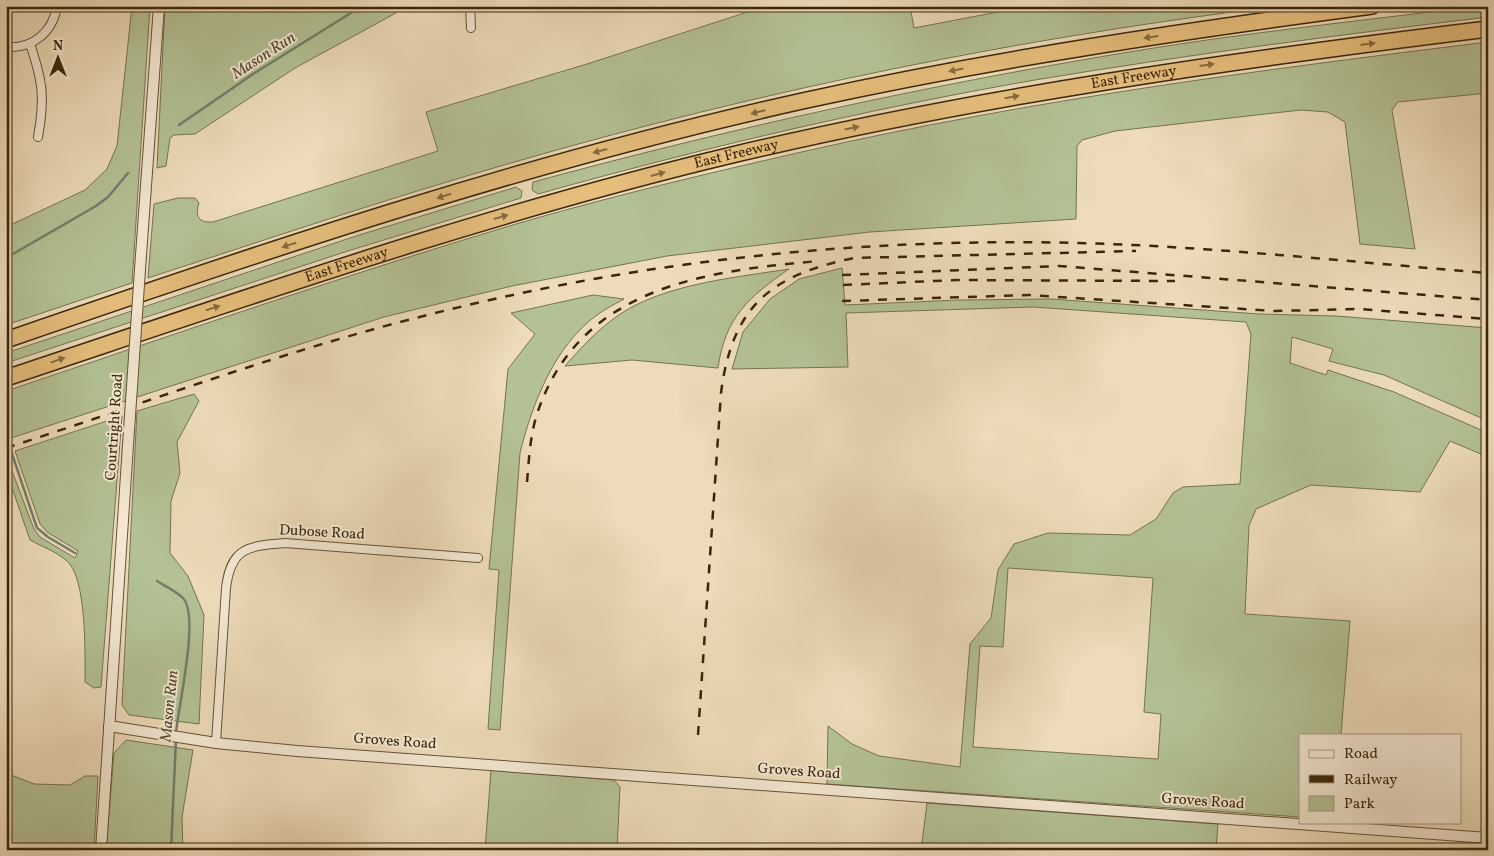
<svg xmlns="http://www.w3.org/2000/svg" width="1494" height="856" font-family="Vollkorn,serif">
  <style>
    .green { fill: #b3c194; stroke: #76744e; fill-rule: evenodd }
    .lines { fill: none; stroke-linecap: round; stroke-linejoin: round }
    .stream { stroke: #737f6b; stroke-width: 2.5 }
    .minor-casing { stroke: #675335; stroke-width: 10 }
    .tertiary-casing { stroke: #675335; stroke-width: 12 }
    .motorway-casing { stroke: #3a2609; stroke-width: 18 }
    .minor { stroke: #f3e8d2; stroke-width: 8 }
    .tertiary { stroke: #f3e8d2; stroke-width: 10 }
    .motorway { stroke: #e6be7c; stroke-width: 15 }
    .rail { stroke: #3a2609; stroke-width: 2.5; stroke-dasharray: 9 9; stroke-linecap: butt }
    .tertiary-bridge-casing { stroke: #675335; stroke-width: 12; stroke-linecap: butt }
    .tertiary-bridge { stroke: #f3e8d2; stroke-width: 10 }
    .oneway { fill: #876a3d }
    .labels { text-anchor: middle; dominant-baseline: central; stroke-width: 4; stroke-linejoin: round; paint-order: stroke }
    .street-label { font-size: 15px; fill: #3a2609; stroke: #f3e8d2 }
    .water-label { font-size: 16px; font-style: italic; fill: #524b32; stroke: #f3e8d2 }
  </style>
  <rect width="100%" height="100%" fill="#eddbb9"/>
  <filter id="stains"><feTurbulence type="fractalNoise" baseFrequency=".004" numOctaves="4"/><feColorMatrix values="0 0 0 0 .2 0 0 0 0 .09 0 0 0 0 .02 0 0 0 .5 -.17"/></filter>
  <radialGradient id="worn" r=".72"><stop offset=".6" stop-color="#630" stop-opacity="0"/><stop offset="1" stop-color="#630" stop-opacity=".3"/></radialGradient>
  <g class="green">
    <polygon points="132,6 150,6 132,283 6,325 6,227 85,190 107,169 117,146"/>
    <polygon points="165,6 398,6 396,13 295,68 195,134 174,135 170,138 166,166 157,168"/>
    <path d="M 766,6 L 910,6 L 914,28 L 1029,6 L 1279,6 C 1020,38 762,90 511,163 C 389,198 268,239 148,278 L 154,204 L 178,198 L 195,198 L 199,203 C 195,216 198,223 213,222 L 438,151 L 426,112 L 587,64 Z"/>
    <path d="M 1478,6 L 1488,6 L 1488,17 C 1337,35 1186,55 1035,80 C 868,109 702,148 538,194 L 532,190 L 533,182 C 728,129 924,86 1123,53 C 1241,33 1360,21 1478,6 Z"/>
    <path d="M 1488,42 L 1488,93 L 1398,102 L 1392,110 L 1415,249 L 1360,244 L 1345,122 L 1328,112 L 1301,110 L 1115,131 L 1082,140 L 1077,146 L 1076,219 L 870,232 L 667,256 L 512,286 L 384,317 L 11,438 L 6,424 L 6,391 C 176,334 345,275 516,224 C 612,196 709,173 806,151 C 1031,100 1259,70 1488,42 Z"/>
    <polygon points="516,187 522,191 521,198 351,250 6,363 6,353 356,236"/>
    <path d="M 842,268 L 845,305 L 958,300 L 1051,299 L 1259,314 L 1336,316 L 1488,328 L 1488,421 L 1384,375 L 1329,361 L 1333,349 L 1292,337 L 1290,363 L 1326,375 L 1328,370 L 1394,392 L 1488,433 L 1488,457 L 1450,441 L 1420,492 L 1311,485 L 1256,509 L 1249,526 L 1245,614 L 1350,621 L 1341,735 L 1300,735 L 1300,817 L 827,784 L 828,726 L 852,744 L 879,756 L 960,767 L 970,644 L 991,618 L 998,570 L 1014,544 L 1048,533 L 1130,535 L 1156,519 L 1173,493 L 1183,487 L 1240,484 L 1251,334 L 1246,322 L 1033,307 L 846,313 L 848,367 L 732,369 L 743,332 L 770,299 L 799,279 ZM 1008,568 L 1153,578 L 1144,712 L 1161,714 L 1158,759 L 973,747 L 980,646 L 1003,647 Z"/>
    <path d="M 789,269 C 749,297 725,317 718,368 L 632,360 L 565,366 C 584,344 605,322 630,308 C 676,283 738,277 789,269 Z"/>
    <path d="M 593,295 L 624,299 C 615,304 605,309 597,315 C 555,345 532,404 520,453 L 500,730 L 488,729 L 499,570 L 489,569 L 508,369 L 535,334 L 511,313 Z"/>
    <polygon points="194,394 199,401 177,442 180,473 171,501 170,553 188,576 204,615 199,724 129,715 122,705 137,411"/>
    <path d="M 122,416 L 101,687 L 94,688 L 85,682 C 85,656 87,578 67,561 C 57,552 41,546 30,540 L 6,470 L 6,455 L 34,529 L 40,537 L 75,558 L 78,551 L 47,532 L 40,524 L 15,451 Z"/>
    <polygon points="126,740 193,750 182,817 183,850 106,850 114,753"/>
    <polygon points="491,770 614,780 620,787 617,850 485,850"/>
    <polygon points="6,773 34,784 70,785 85,776 98,776 94,850 6,850"/>
    <polygon points="927,803 1218,824 1216,850 921,850"/>
  </g>
  <g class="lines">
    <g class="stream">
      <polyline points="179,125 253,74 362,6"/>
      <polyline points="6,258 96,206 108,197 128,173"/>
      <polyline points="6,436 37,528 48,537 75,553"/>
      <path d="M 157,581 C 165,586 176,591 183,598 C 200,616 178,707 176,733"/>
      <polyline points="171,850 176,739"/>
    </g>
    <g class="minor-casing">
      <g id="minor">
        <polyline points="470,6 471,28"/>
        <path d="M 30,44 C 43,82 45,98 38,137"/>
        <path d="M 6,47 C 33,49 53,32 57,6"/>
        <path d="M 216,743 L 226,588 C 231,548 247,546 285,543 L 478,558"/>
      </g>
    </g>
    <g class="tertiary-casing">
      <g id="tertiary">
        <polyline points="141,255 159,6"/>
        <polyline points="109,726 216,743 297,751 1488,838"/>
        <polyline points="101,850 128,445"/>
      </g>
    </g>
    <g class="motorway-casing">
      <g id="motorway">
        <path d="M 6,340 C 269,249 534,160 807,100 C 994,59 1183,31 1372,6"/>
        <path id="s1" d="M 6,378 C 246,298 485,214 732,155 C 981,96 1234,60 1488,29"/>
      </g>
    </g>
    <use href="#minor" class="minor"/>
    <use href="#tertiary" class="tertiary"/>
    <use href="#motorway" class="motorway"/>
    <g class="rail">
      <polyline points="842,275 1059,266 1488,300"/>
      <polyline points="843,285 957,280 1175,281"/>
      <polyline points="842,301 1029,295 1274,311 1359,309 1488,319"/>
      <path d="M 6,448 C 124,410 240,367 360,333 C 452,307 546,286 641,271 C 795,247 953,238 1110,244 C 1236,249 1362,263 1488,273"/>
      <path d="M 527,482 C 529,459 530,436 537,414 C 579,287 704,271 819,261"/>
      <path d="M 698,735 L 721,393 C 732,306 771,275 854,258 L 1136,251"/>
    </g>
    <g class="tertiary-bridge-casing">
      <polyline id="tertiary-bridge" points="128,445 141,255"/>
    </g>
    <use href="#tertiary-bridge" class="tertiary-bridge"/>
  </g>
  <defs><path id="oneway-solid" d="M-6-.8H1V-3.2L6.5 0L1 3.2V.8H-6Z" transform="scale(1.25)"/></defs>
  <g class="oneway">
    <use href="#oneway-solid" transform="translate(1151 37) rotate(172)"/>
    <use href="#oneway-solid" transform="translate(1368 44) rotate(-7)"/>
    <use href="#oneway-solid" transform="translate(1207 65) rotate(-8)"/>
    <use href="#oneway-solid" transform="translate(956 70) rotate(169)"/>
    <use href="#oneway-solid" transform="translate(1012 97) rotate(-10)"/>
    <use href="#oneway-solid" transform="translate(758 112) rotate(166)"/>
    <use href="#oneway-solid" transform="translate(852 128) rotate(-12)"/>
    <use href="#oneway-solid" transform="translate(600 151) rotate(165)"/>
    <use href="#oneway-solid" transform="translate(658 174) rotate(-15)"/>
    <use href="#oneway-solid" transform="translate(444 196) rotate(162)"/>
    <use href="#oneway-solid" transform="translate(501 217) rotate(-16)"/>
    <use href="#oneway-solid" transform="translate(289 245) rotate(162)"/>
    <use href="#oneway-solid" transform="translate(213 308) rotate(-18)"/>
    <use href="#oneway-solid" transform="translate(58 360) rotate(-19)"/>
  </g>
  <g class="labels">
    <g class="street-label">
      <text stroke="none"><textPath href="#s1" startOffset="1169">East Freeway</textPath></text>
      <text stroke="none"><textPath href="#s1" startOffset="764">East Freeway</textPath></text>
      <text stroke="none"><textPath href="#s1" startOffset="359">East Freeway</textPath></text>
      <text transform="translate(115 427) rotate(-86)">Courtright Road</text>
      <text transform="translate(322 533) rotate(3)">Dubose Road</text>
      <text transform="translate(395 742) rotate(4)">Groves Road</text>
      <text transform="translate(799 772) rotate(4)">Groves Road</text>
      <text transform="translate(1203 802) rotate(4)">Groves Road</text>
    </g>
    <g class="water-label">
      <text transform="translate(264 56) rotate(-33)">Mason Run</text>
      <text transform="translate(170 706) rotate(-84)">Mason Run</text>
    </g>
  </g>
  <rect width="1494" height="856" fill="none" stroke="#eddbb9" stroke-width="25"/>
  <rect x="8" y="8" width="1479" height="841" fill="none" stroke="#3a2609" stroke-width="2.5"/>
  <rect x="12" y="12" width="1469" height="831" fill="none" stroke="#3a2609"/>
  <rect x="1299" y="734" width="162" height="90" fill="#f3e8d2" stroke="#a99a82"/>
  <rect x="1309" y="750" width="25" height="8" fill="#f3e8d2" stroke="#a99a82"/>
  <text x="1344" y="758" font-size="15" fill="#3a2609">Road</text>
  <rect x="1309" y="775" width="25" height="8" fill="#3a2609" stroke="#a99a82"/>
  <text x="1344" y="784" font-size="15" fill="#3a2609">Railway</text>
  <rect x="1309" y="796" width="25" height="15" fill="#b3c194" stroke="#a99a82"/>
  <text x="1344" y="808" font-size="15" fill="#3a2609">Park</text>
  <g transform="translate(58 58)" stroke="#f3e8d2" stroke-width="4" paint-order="stroke">
  <path d="M0-4L9 19L0 12L-9 19Z" fill="#3a2609"/>
  <text y="-8" font-size="14" font-weight="bold" text-anchor="middle" fill="#3a2609">N</text>
  </g>
  <rect width="100%" height="100%" filter="url(#stains)"/>
  <rect width="100%" height="100%" fill="url(#worn)"/>
</svg>
